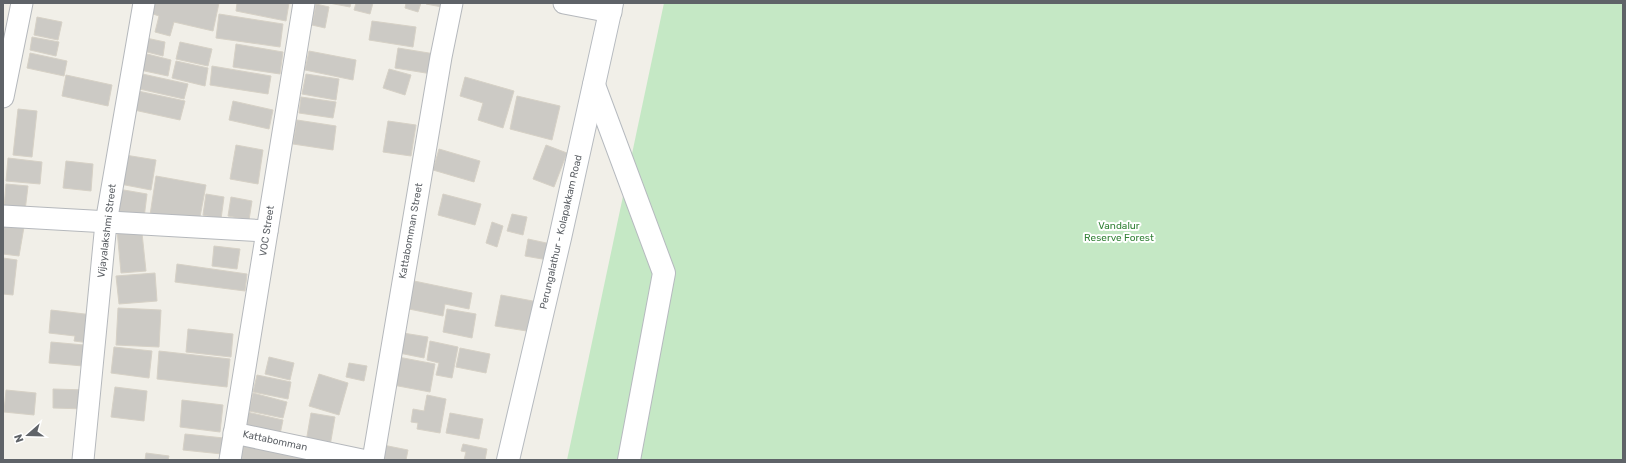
<svg xmlns="http://www.w3.org/2000/svg" width="1626" height="463" font-family="Rubik,sans-serif">
  <style>
    .green { fill: #c5e8c5 }
    .building { fill: #cccac5; stroke: #d6d1c6 }
    .lines { fill: none; stroke-linecap: round; stroke-linejoin: round }
    .street-casing { stroke: #b5b8bc; stroke-width: 23 }
    .secondary-casing { stroke: #b6babf; stroke-width: 24 }
    .street { stroke: #fff; stroke-width: 21 }
    .secondary { stroke: #fff; stroke-width: 22 }
    .labels { text-anchor: middle; dominant-baseline: central; stroke-width: 4; stroke-linejoin: round; paint-order: stroke }
    .park-label { font-size: 10px; fill: #348238; stroke: #fff }
    .street-label { font-size: 10px; fill: #5f6368; stroke: #fff }
  </style>
  <rect width="100%" height="100%" fill="#f1efe8"/>
  <polygon class="green" points="664,3 1623,3 1623,460 567,460"/>
  <g class="building">
    <polygon points="155,3 219,3 213,31 174,22 170,36 155,32 159,16 153,14"/>
    <polygon points="237,3 289,3 286,21 236,11"/>
    <polygon points="329,3 351,3 350,7"/>
    <polygon points="356,3 373,3 370,14 354,10"/>
    <polygon points="406,3 421,3 418,12 405,8"/>
    <polygon points="426,3 443,3 442,7 426,4"/>
    <polygon points="316,4 329,7 325,28 312,25"/>
    <polygon points="219,14 283,24 280,47 216,38"/>
    <polygon points="37,17 62,22 58,40 34,35"/>
    <polygon points="372,21 416,27 413,47 369,40"/>
    <polygon points="32,37 59,42 56,56 30,50"/>
    <polygon points="146,38 165,42 163,56 143,51"/>
    <polygon points="180,42 212,49 208,66 176,59"/>
    <polygon points="236,44 283,52 280,74 233,67"/>
    <polygon points="398,48 435,54 432,74 395,68"/>
    <polygon points="309,51 356,60 353,80 305,70"/>
    <polygon points="30,53 67,61 64,76 27,68"/>
    <polygon points="143,53 171,60 168,76 140,70"/>
    <polygon points="176,61 208,68 205,86 172,78"/>
    <polygon points="212,66 271,76 268,94 210,85"/>
    <polygon points="389,69 411,75 405,95 383,88"/>
    <polygon points="138,73 188,84 184,99 135,88"/>
    <polygon points="306,74 339,79 336,100 302,94"/>
    <polygon points="66,75 112,85 108,106 62,96"/>
    <polygon points="465,77 514,91 503,128 478,120 483,103 460,96"/>
    <polygon points="138,91 185,101 180,120 134,110"/>
    <polygon points="517,96 560,106 552,140 510,129"/>
    <polygon points="301,97 336,102 333,118 299,113"/>
    <polygon points="233,101 273,110 269,129 229,120"/>
    <polygon points="18,109 37,111 32,157 13,155"/>
    <polygon points="297,120 336,126 333,150 293,144"/>
    <polygon points="388,121 416,125 411,156 383,152"/>
    <polygon points="236,145 263,150 258,184 230,179"/>
    <polygon points="546,145 567,153 554,187 533,179"/>
    <polygon points="439,149 480,161 474,182 433,170"/>
    <polygon points="125,155 156,160 151,190 120,184"/>
    <polygon points="8,158 42,162 40,184 6,181"/>
    <polygon points="66,161 93,164 91,191 63,188"/>
    <polygon points="156,176 206,185 199,222 150,215"/>
    <polygon points="6,184 28,186 25,211 4,209"/>
    <polygon points="118,189 147,194 144,218 114,213"/>
    <polygon points="206,194 224,197 221,219 203,215"/>
    <polygon points="443,194 481,204 475,225 438,215"/>
    <polygon points="231,197 252,201 249,220 228,216"/>
    <polygon points="512,214 527,217 523,235 507,231"/>
    <polygon points="492,222 503,226 497,247 486,243"/>
    <polygon points="3,224 24,227 19,256 3,254"/>
    <polygon points="117,230 142,233 146,271 121,273"/>
    <polygon points="528,239 551,244 548,260 525,256"/>
    <polygon points="214,246 240,249 237,269 212,266"/>
    <polygon points="3,258 17,260 13,295 3,294"/>
    <polygon points="177,264 247,274 245,291 175,282"/>
    <polygon points="155,273 157,301 119,304 116,276"/>
    <polygon points="414,281 472,293 469,309 445,304 443,316 409,309"/>
    <polygon points="501,295 538,302 533,332 495,326"/>
    <polygon points="118,308 161,310 159,347 116,345"/>
    <polygon points="447,309 476,314 472,338 443,332"/>
    <polygon points="51,310 93,315 90,343 74,341 75,336 49,333"/>
    <polygon points="188,329 233,334 231,357 186,352"/>
    <polygon points="403,333 428,337 424,358 399,353"/>
    <polygon points="430,341 458,347 452,378 436,375 439,363 427,360"/>
    <polygon points="51,342 84,345 83,366 49,363"/>
    <polygon points="114,347 152,351 149,378 111,373"/>
    <polygon points="460,348 490,354 486,373 456,367"/>
    <polygon points="159,351 230,359 227,387 157,379"/>
    <polygon points="269,357 294,363 290,380 265,374"/>
    <polygon points="398,357 435,364 430,392 393,385"/>
    <polygon points="349,363 367,366 364,381 346,377"/>
    <polygon points="319,374 348,383 339,415 309,406"/>
    <polygon points="257,375 291,382 288,399 253,392"/>
    <polygon points="115,387 147,391 144,421 111,417"/>
    <polygon points="53,389 87,390 86,409 53,408"/>
    <polygon points="6,390 36,393 34,415 4,412"/>
    <polygon points="253,393 287,402 283,418 249,411"/>
    <polygon points="427,395 446,399 440,433 417,429 418,423 411,422 413,409 424,411"/>
    <polygon points="182,400 223,405 220,432 180,427"/>
    <polygon points="247,412 283,420 279,439 243,431"/>
    <polygon points="311,413 335,417 330,446 306,442"/>
    <polygon points="450,413 483,419 479,439 446,433"/>
    <polygon points="185,434 224,438 222,454 183,450"/>
    <polygon points="378,444 408,450 406,460 379,460"/>
    <polygon points="463,444 487,449 485,460 464,460 466,452 461,451"/>
    <polygon points="242,446 302,456 301,460 240,460"/>
    <polygon points="146,453 169,456 168,460 145,460"/>
  </g>
  <g class="lines">
    <g class="street-casing">
      <g id="street">
        <polyline points="564,3 611,12"/>
        <polyline points="3,97 22,3"/>
        <polyline points="3,216 267,231"/>
        <polyline points="234,433 362,460"/>
        <polyline points="83,460 106,223 144,3"/>
        <polyline points="230,460 304,3"/>
        <polyline points="373,460 441,57 452,3"/>
      </g>
    </g>
    <g class="secondary-casing">
      <g id="secondary">
        <polyline points="594,85 664,273 629,460"/>
        <polyline points="508,460 560,238 612,3"/>
      </g>
    </g>
    <use href="#street" class="street"/>
    <use href="#secondary" class="secondary"/>
  </g>
  <g class="labels">
    <g class="park-label">
      <text x="1119" y="226">Vandalur<tspan x="1119" dy="12">Reserve Forest</tspan></text>
    </g>
    <g class="street-label">
      <text transform="translate(107 231) rotate(-83)">Vijayalakshmi Street</text>
      <text transform="translate(267 231) rotate(-81)">VOC Street</text>
      <text transform="translate(411 231) rotate(-80)">Kattabomman Street</text>
      <text transform="translate(561 232) rotate(-77)">Perungalathur - Kolapakkam Road</text>
      <text transform="translate(275 441) rotate(12)">Kattabomman</text>
    </g>
  </g>
  <rect width="1626" height="463" fill="none" stroke="#5f6368" stroke-width="8"/>
  <g transform="translate(28 435) rotate(250)" stroke="#ffffff" stroke-width="3" paint-order="stroke">
  <path d="M0-3L7 15L0 10L-7 15Z" fill="#5f6368"/>
  <text y="-6" font-size="11" font-weight="bold" text-anchor="middle" fill="#5f6368">N</text>
  </g>
</svg>
